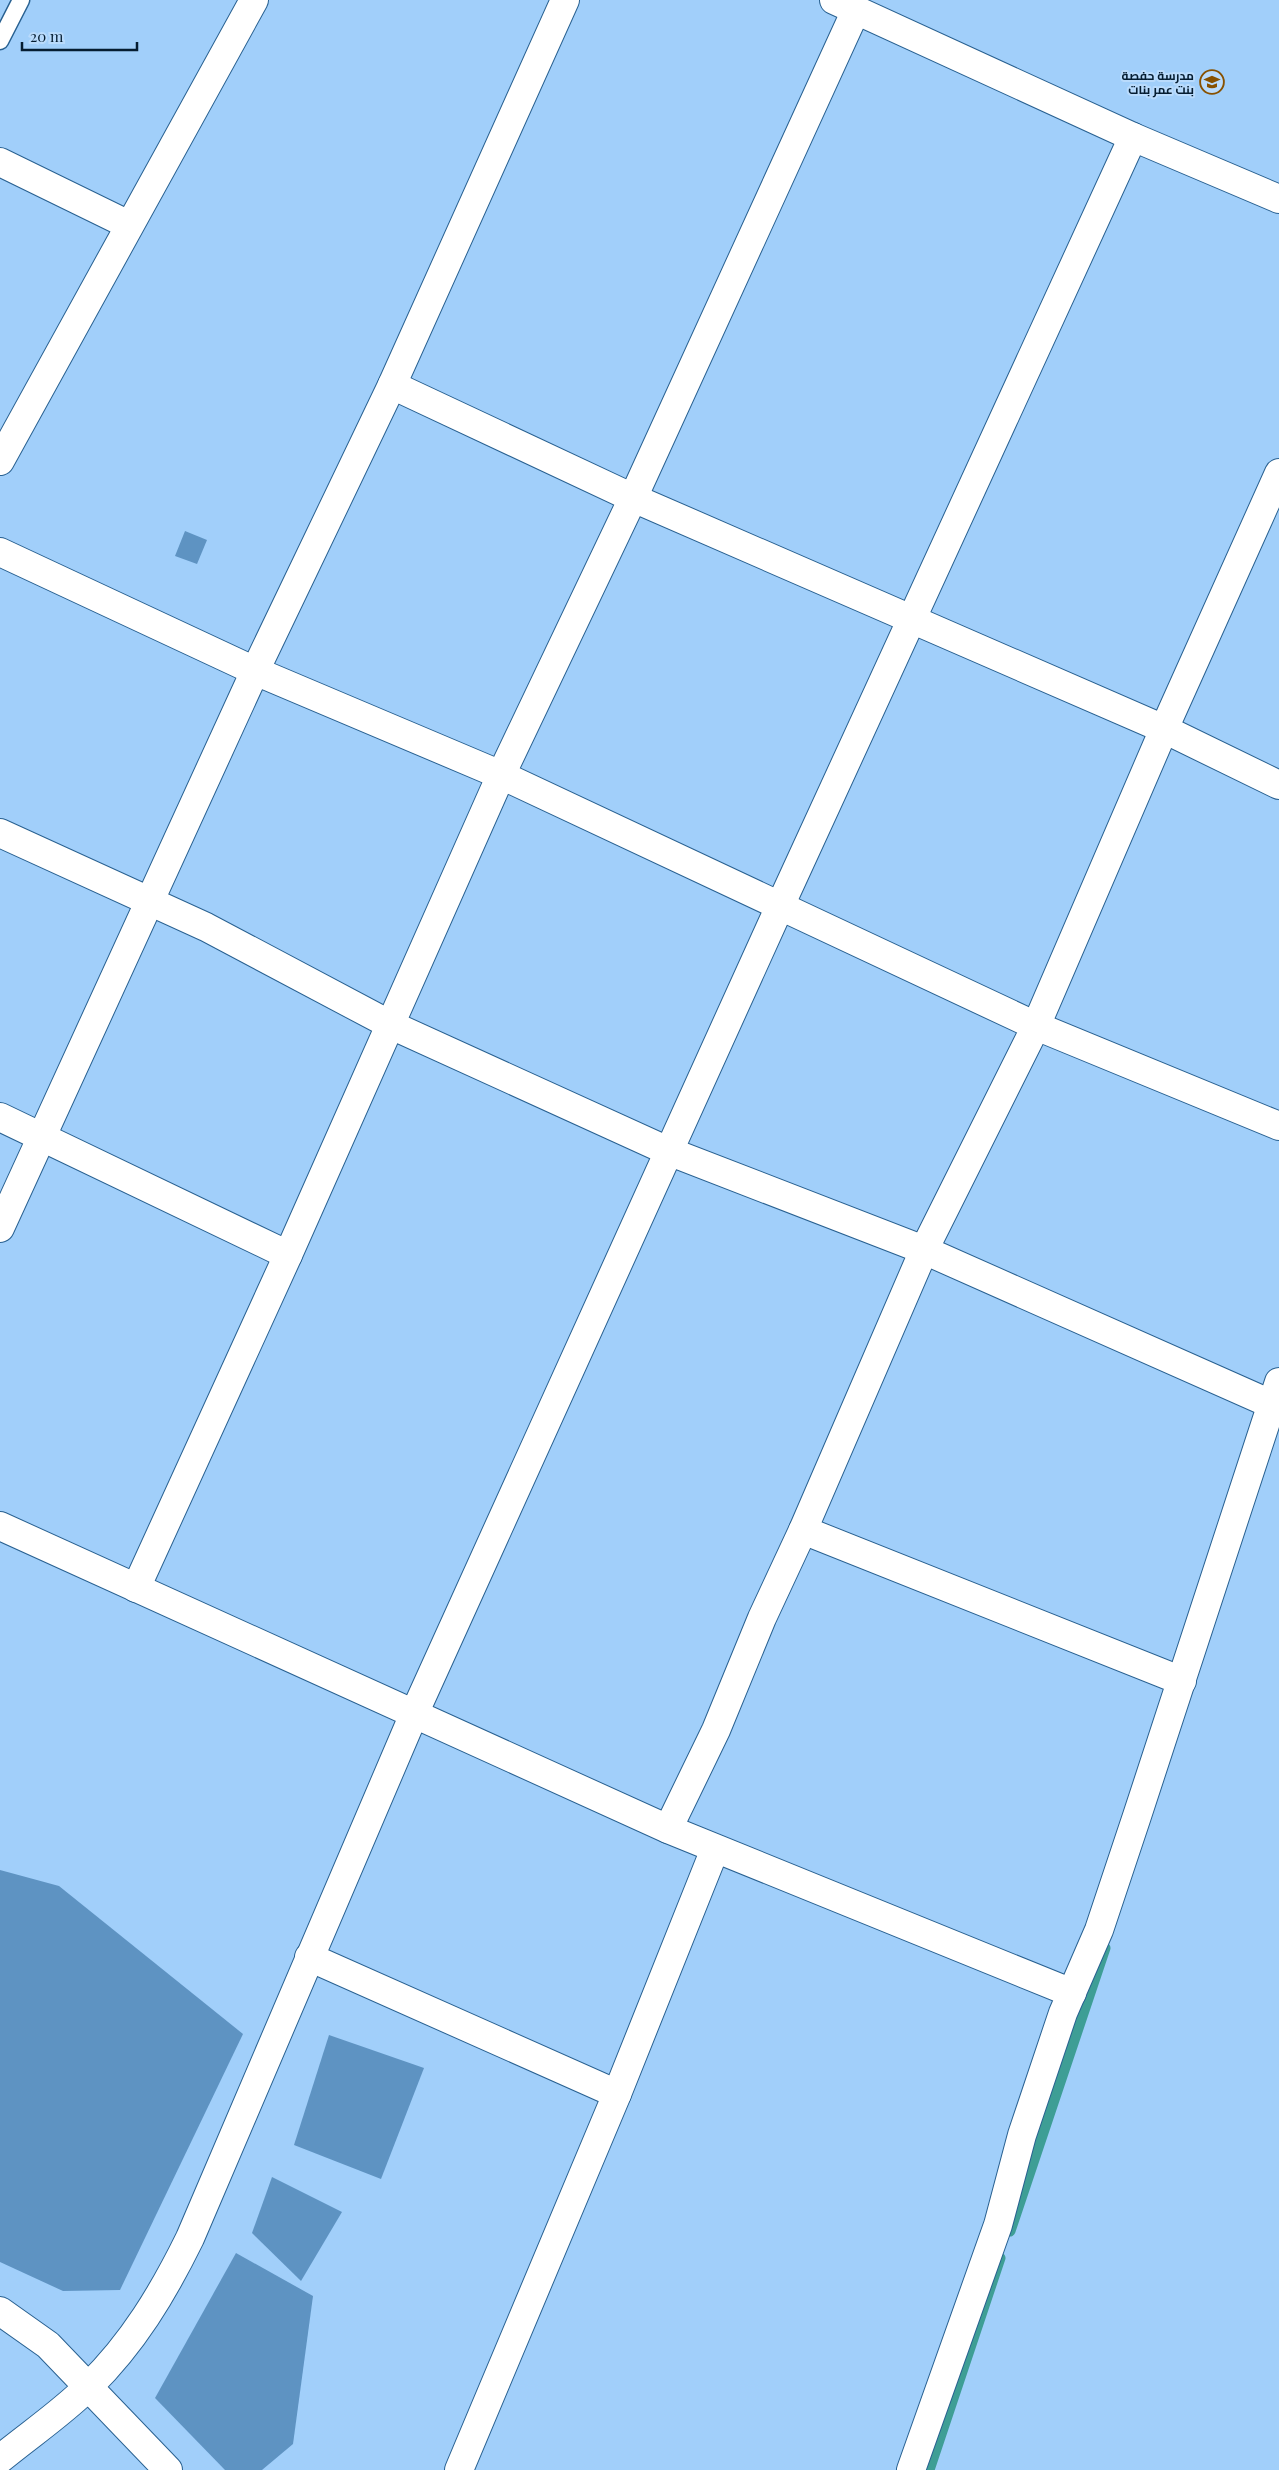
<svg xmlns="http://www.w3.org/2000/svg" width="1279" height="2470" font-family="'Playfair Display',Cairo,serif">
  <style>
    .lines { fill: none; stroke-linecap: round; stroke-linejoin: round }
    .stream { stroke: #3e9e95; stroke-width: 11 }
    .building { fill: #5e93c2 }
    .lane-casing { stroke: #296191; stroke-width: 19 }
    .street-casing { stroke: #296191; stroke-width: 30 }
    .lane { stroke: #fff; stroke-width: 16 }
    .street { stroke: #fff; stroke-width: 28 }
    .labels { text-anchor: middle; dominant-baseline: central; stroke-width: 4; stroke-linejoin: round; paint-order: stroke }
    .poi-label { font-size: 12px; font-weight: bold; fill: #051d31; stroke: #b9dbfc; text-anchor: end }
  </style>
  <rect width="100%" height="100%" fill="#a1cffa"/>
  <g class="lines">
    <g class="stream">
      <polyline points="1010,2231 1105,1948"/>
      <polyline points="929,2470 1000,2258"/>
    </g>
  </g>
  <g class="building">
    <polygon points="185,531 207,540 197,564 175,556"/>
    <polygon points="0,1870 59,1886 243,2034 120,2290 63,2291 0,2262"/>
    <polygon points="329,2035 424,2068 381,2179 294,2145"/>
    <polygon points="272,2177 342,2212 301,2281 252,2233"/>
    <polygon points="236,2253 313,2296 293,2444 262,2470 225,2470 155,2398"/>
  </g>
  <g class="lines">
    <g class="lane-casing">
      <polyline id="lane" points="0,41 21,0"/>
    </g>
    <g class="street-casing">
      <g id="street">
        <polyline points="834,0 1133,137 1279,199"/>
        <polyline points="0,162 129,225"/>
        <polyline points="392,385 633,498 1164,729 1279,785"/>
        <polyline points="0,461 254,0"/>
        <polyline points="0,552 255,671 501,775 1036,1026 1279,1126"/>
        <polyline points="0,833 206,927 389,1024 668,1151 924,1250 1271,1404"/>
        <polyline points="0,1117 288,1255"/>
        <polyline points="0,1228 255,671 392,385 565,0"/>
        <polyline points="0,1526 668,1829 1072,1993"/>
        <polyline points="803,1530 1182,1681"/>
        <polyline points="136,1588 288,1255 501,775 633,498 856,10"/>
        <polyline points="668,1829 716,1730 762,1618 803,1530 924,1250 1036,1026 1164,729 1279,473"/>
        <polyline points="309,1957 617,2094"/>
        <polyline points="0,2311 48,2345 168,2470"/>
        <path d="M 0,2459 C 29,2435 62,2413 89,2386 C 133,2343 163,2293 190,2238 L 414,1714 L 780,906 L 1133,137"/>
        <polyline points="459,2470 617,2094 715,1849"/>
        <polyline points="911,2470 998,2225 1022,2135 1063,2013 1099,1930 1137,1816 1279,1382"/>
      </g>
    </g>
    <use href="#lane" class="lane"/>
    <use href="#street" class="street"/>
  </g>
  <defs>
    <g id="school-ring" transform="scale(1.25)"><circle r="9.5" fill="#b9dbfc" stroke="#875100" stroke-width="1.5"/><path d="M0-5L7-2L0 1L-7-2ZM-4 1L0 2.5L4 1V4Q0 6-4 4Z" fill="#875100"/></g>
  </defs>
  <g fill-rule="evenodd">
    <use href="#school-ring" x="1212" y="82"/>
  </g>
  <g class="labels">
    <g class="poi-label">
      <text x="1194" y="75">مدرسة حفصة<tspan x="1194" dy="14">بنت عمر بنات</tspan></text>
    </g>
  </g>
  <path d="M22 42v8h115v-8" fill="none" stroke="#051d31" stroke-width="2.5"/>
  <text x="30" y="42" font-size="15" fill="#051d31" stroke="#b9dbfc" stroke-width="4" paint-order="stroke">20 m</text>
</svg>
